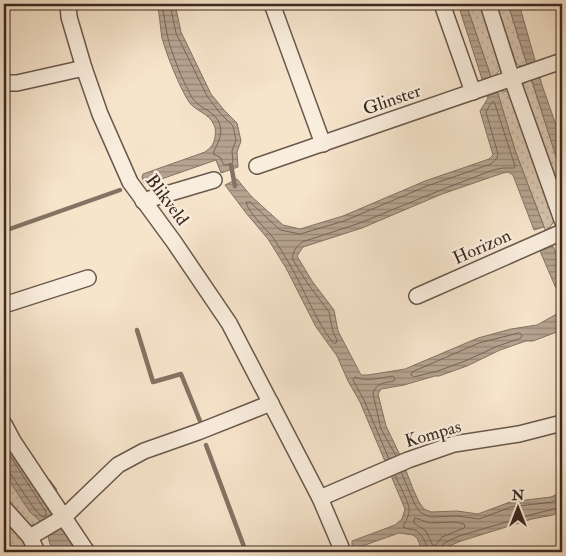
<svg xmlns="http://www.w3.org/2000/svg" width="566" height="556" font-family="'IM FELL Double Pica',serif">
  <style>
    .grass { fill: url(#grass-dots); stroke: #887668 }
    .water { fill: url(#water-rules); stroke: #847364 }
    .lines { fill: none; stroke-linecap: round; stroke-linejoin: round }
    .shore { stroke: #786659; stroke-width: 1 }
    .stream { stroke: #847364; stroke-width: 4.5 }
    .street-casing { stroke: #69584c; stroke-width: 18 }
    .street { stroke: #f9eddd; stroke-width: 15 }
    .labels { text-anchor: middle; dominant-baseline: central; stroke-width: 5; stroke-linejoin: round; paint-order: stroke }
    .street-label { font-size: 18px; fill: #3a2921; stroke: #f9eddd }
  </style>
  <defs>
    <pattern id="grass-dots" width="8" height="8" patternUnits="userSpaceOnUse" patternTransform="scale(1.25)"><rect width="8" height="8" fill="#d6c4ae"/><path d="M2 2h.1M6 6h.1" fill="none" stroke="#b8a895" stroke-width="1.8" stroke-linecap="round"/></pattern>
    <pattern id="water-rules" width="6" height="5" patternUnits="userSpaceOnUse" patternTransform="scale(1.25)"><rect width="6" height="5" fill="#b6a491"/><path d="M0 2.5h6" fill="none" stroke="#958676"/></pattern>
  </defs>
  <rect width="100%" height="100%" fill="#f6e4cb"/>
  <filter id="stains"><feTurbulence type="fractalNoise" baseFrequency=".004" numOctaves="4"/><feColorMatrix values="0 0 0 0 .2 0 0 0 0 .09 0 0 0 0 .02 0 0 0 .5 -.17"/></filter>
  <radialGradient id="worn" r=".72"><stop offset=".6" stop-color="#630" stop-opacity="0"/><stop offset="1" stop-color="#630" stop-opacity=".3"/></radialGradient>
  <g class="grass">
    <polygon points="466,4 483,4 503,67 493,77 491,77"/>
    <polygon points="496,4 508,4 527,65 520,66 516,63"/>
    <polygon points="531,79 562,174 562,203 553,177 523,86 525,81"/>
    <polygon points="498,90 511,92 548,205 555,220 546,232 516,153 497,91"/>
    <polygon points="4,473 44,523 27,526 4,505"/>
    <polygon points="4,514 33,552 13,552 4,539"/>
  </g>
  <g class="water">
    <path d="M 157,4 L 175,4 L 181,32 L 211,94 L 224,110 L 237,123 L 241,141 L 237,152 L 238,167 L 221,173 L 216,160 L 147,184 L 144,183 L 142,177 L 143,174 L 205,152 C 207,150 209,149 211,147 C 215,142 217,131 214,125 C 209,113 195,111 189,102 C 179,86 167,56 162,38 C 160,27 160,15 157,4 Z"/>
    <polygon points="458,4 466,4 491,77 497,91 516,153 544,227 534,230 513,175 508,172 503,173 442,194 362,228 303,247 297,256 312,281 334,310 338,331 361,375 368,375 405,369 478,338 511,329 537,325 555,315 562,307 562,330 533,341 526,341 500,350 467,366 439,376 435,376 404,385 381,389 378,394 386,426 400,455 413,489 419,502 424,509 431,512 457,511 478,514 510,502 551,497 562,492 562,511 553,515 532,519 461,541 447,547 448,552 423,552 417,538 413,535 399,533 354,549 352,545 352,541 395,525 402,519 405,509 360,402 348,381 337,356 316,327 286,268 268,239 246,213 225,185 237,179 251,196 283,225 300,229 343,216 425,181 489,159 493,155 480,111 488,98"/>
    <polygon points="508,4 520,4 520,7 542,85 556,125 562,131 562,174 557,160"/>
    <polygon points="553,246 562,268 562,300 555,286 540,251"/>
    <polygon points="4,437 52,512 51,516 62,527 78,552 56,552 50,544 44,523 40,521 30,512 4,473"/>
  </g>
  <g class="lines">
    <g class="shore">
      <path d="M 162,4 C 164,14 165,24 167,34 C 170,50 184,85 193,99 C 200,109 216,111 220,125 C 223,137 216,145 213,154 L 220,157 L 224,165 L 231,164 L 233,162 L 232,151 L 236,140 L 233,126 L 220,113 L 207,96 L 176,33 L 170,4"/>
      <path d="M 494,102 L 495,104 L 515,166 L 514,168 L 503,168 L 493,170 L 441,190 L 360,223 L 302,242 C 297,246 291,253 293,260 L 308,284 L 329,312 L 333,332 L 337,340 L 336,343 L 333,343 C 315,319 305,291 290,265 C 285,256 279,247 274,239 C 267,229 248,213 246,202 L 250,202 L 280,230 L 300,234 L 344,221 L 427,186 L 491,164 L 497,158 L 498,154 L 486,112 L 491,103 Z"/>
      <polygon points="520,333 522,335 521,338 498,346 465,361 438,371 414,377 411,375 412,372 479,343"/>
      <polyline points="4,446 46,512 46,516 42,517 34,508 10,473 7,471 4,471"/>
      <path d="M 389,459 L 364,400 L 353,380 L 355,377 C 367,382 379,378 393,376 L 395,378 L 394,381 C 384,383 375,383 373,394 L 381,429 L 396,456"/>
      <polyline points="401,472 415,505 421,513 431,517 457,516 479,519 511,507 552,502 562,498"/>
      <path d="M 395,475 C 398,482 409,503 409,509 C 410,515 405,522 403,527 C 407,529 411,529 415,530 C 423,534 427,545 428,552"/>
      <polygon points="415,518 430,523 456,522 464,524 465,527 464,528 442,537 436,545 434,546 432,544 426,531 414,523"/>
      <polyline points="443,552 442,547 444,543 459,536 530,515 562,507"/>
    </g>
    <g class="stream">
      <polyline points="231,165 235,186"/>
      <polyline points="4,231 120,190"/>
      <polyline points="137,330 153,382 181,374 200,421"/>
      <polyline points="206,445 246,552"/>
      <polyline points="49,482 55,490"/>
    </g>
    <g class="street-casing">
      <g id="street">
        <polyline points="68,4 69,17 84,68 100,114 130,182 174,242 229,323 320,498 343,552"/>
        <polyline points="272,4 323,144"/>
        <polyline points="442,4 473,92"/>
        <polyline points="488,4 512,79 562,220"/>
        <polyline points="4,83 17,83 84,68"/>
        <polyline points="257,166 562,61"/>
        <polyline points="143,201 214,180"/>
        <polyline points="417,296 562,232"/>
        <polyline points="4,305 88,278"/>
        <polyline points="4,424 13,441 87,552"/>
        <polyline points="320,498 408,460 454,444 519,434 562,423"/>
        <polyline points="4,508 30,537 37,552"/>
        <polyline points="30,537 64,517 118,465 144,451 198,432 271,403"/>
        <polyline points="4,551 5,552"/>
      </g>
    </g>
    <use href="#street" class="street"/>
  </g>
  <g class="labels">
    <g class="street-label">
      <text transform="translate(392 100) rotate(-19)">Glinster</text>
      <text transform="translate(167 200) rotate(53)">Blikveld</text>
      <text transform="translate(482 247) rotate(-24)">Horizon</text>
      <text transform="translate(433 434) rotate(-16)">Kompas</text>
    </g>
  </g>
  <rect width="566" height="556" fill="none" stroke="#f6e4cb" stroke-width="20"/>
  <rect x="5" y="5" width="556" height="546" fill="none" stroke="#3a2921" stroke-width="2.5"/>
  <rect x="10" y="10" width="546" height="536" fill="none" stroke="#3a2921"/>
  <g transform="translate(518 508)" stroke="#f9eddd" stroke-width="4" paint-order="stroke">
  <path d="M0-4L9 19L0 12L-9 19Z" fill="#3a2921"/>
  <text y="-8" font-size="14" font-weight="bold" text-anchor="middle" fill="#3a2921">N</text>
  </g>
  <rect width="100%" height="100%" filter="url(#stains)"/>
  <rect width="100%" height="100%" fill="url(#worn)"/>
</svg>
